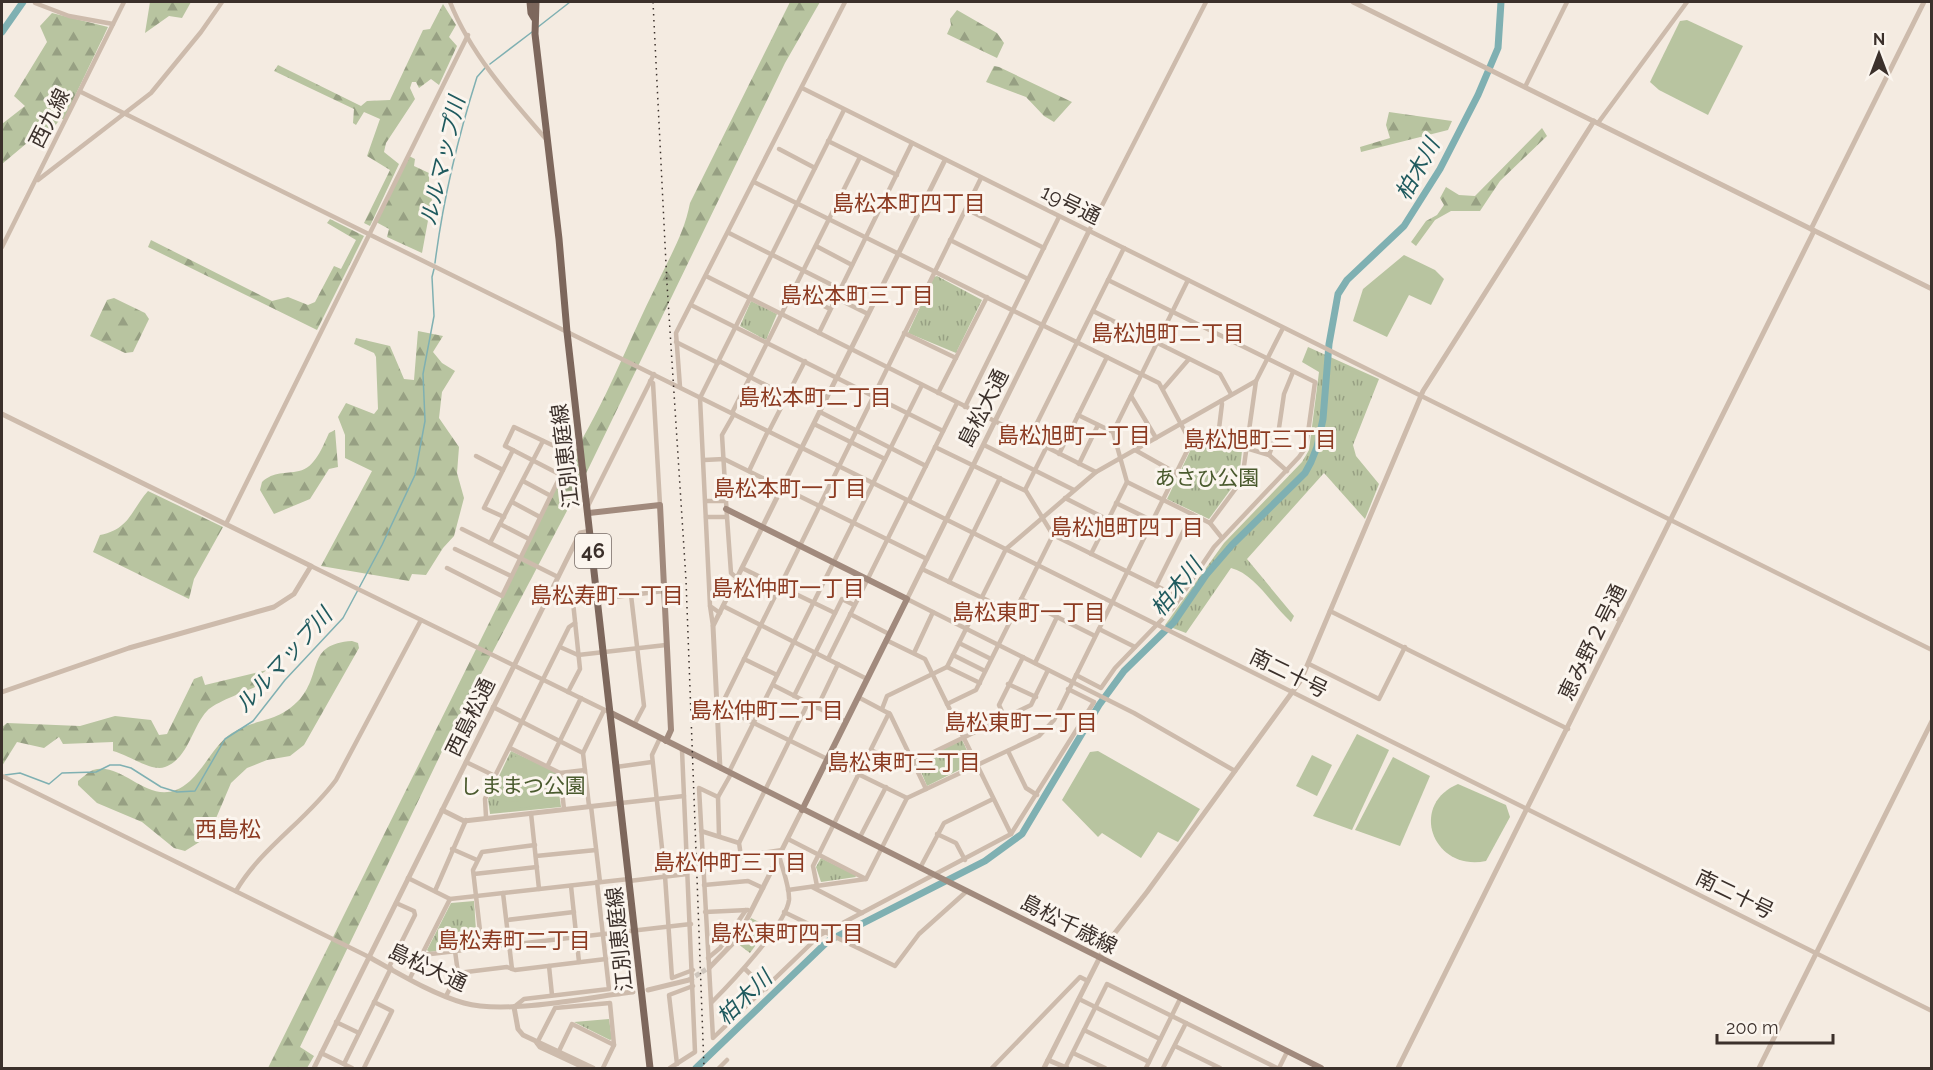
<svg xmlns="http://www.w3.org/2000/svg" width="1933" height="1070" font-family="Raleway,'Noto Sans JP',sans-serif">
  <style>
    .grass { fill: url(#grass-tufts) }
    .forest { fill: url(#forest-firs) }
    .pitch { fill: #b8c4a0 }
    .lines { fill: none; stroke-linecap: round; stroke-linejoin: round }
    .stream { stroke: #7fb0b2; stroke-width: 1.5 }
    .river { stroke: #7fb0b2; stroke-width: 7 }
    .tertiary-tunnel { stroke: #cfc6bd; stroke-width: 5; stroke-dasharray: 5 2.5; stroke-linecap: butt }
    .minor { stroke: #cdbbac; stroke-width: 4.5 }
    .tertiary { stroke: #cdbbac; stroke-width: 5 }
    .secondary { stroke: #a18a7d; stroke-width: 6 }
    .primary { stroke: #7d675c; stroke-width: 7 }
    .rail { stroke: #3b302b; stroke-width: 1.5; stroke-dasharray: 1.5 4.5; stroke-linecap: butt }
    .labels { text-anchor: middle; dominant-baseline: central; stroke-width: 6; stroke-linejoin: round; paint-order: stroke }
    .shield { fill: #fbf5ee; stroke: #756b66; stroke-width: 1.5 }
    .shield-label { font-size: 20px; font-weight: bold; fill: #3b302b }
    .street-label { font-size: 21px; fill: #3b302b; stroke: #fbf5ee }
    .park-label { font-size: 21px; fill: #4a5a2e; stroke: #fbf5ee }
    .water-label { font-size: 22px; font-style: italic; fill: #1f5a5e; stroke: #fbf5ee }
    .neighbourhood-label { font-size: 22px; fill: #8c3b22; stroke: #fbf5ee }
  </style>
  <defs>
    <pattern id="grass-tufts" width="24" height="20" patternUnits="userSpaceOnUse" patternTransform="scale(1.5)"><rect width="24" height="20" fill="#b8c4a0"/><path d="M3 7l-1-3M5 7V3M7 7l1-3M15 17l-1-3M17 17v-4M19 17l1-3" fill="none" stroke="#97a083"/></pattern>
    <pattern id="forest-firs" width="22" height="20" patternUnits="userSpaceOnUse" patternTransform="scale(1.5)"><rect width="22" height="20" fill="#b8c4a0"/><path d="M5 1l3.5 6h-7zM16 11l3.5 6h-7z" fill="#97a083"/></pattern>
  </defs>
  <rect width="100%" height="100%" fill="#f4ebe1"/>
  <g class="grass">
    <polygon points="937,276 982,300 956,353 908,333 934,277"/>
    <polygon points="751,301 777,314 766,340 740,326"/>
    <path d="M 1308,347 L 1379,379 L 1353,445 L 1356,456 L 1379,484 L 1365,519 L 1324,473 L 1247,559 L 1294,616 L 1291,622 C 1272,605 1255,574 1231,568 L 1186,633 L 1165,625 L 1224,543 L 1302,462 L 1309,450 L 1319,372 L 1302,362 Z"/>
    <polygon points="1193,445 1242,451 1239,478 1209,519 1167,499"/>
    <polygon points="962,740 973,763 927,786 917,762"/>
    <polygon points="511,751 556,772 561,807 490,814 488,799"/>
    <polygon points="821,858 855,875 856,877 821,882 816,867"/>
    <polygon points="474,901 477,946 429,952 427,950 451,903"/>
    <polygon points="751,918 769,927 750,953 738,944"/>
    <polygon points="609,1019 612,1039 610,1040 574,1022"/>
  </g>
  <g class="forest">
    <polygon points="150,2 191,2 182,18 169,16 145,33"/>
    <path d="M 790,2 L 820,2 L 785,63 L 579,488 L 460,714 L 300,1047 L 314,1056 L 307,1068 L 268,1068 L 571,458 C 606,402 628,342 657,284 C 670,256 684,234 690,203 Z"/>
    <polygon points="443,4 456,25 449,37 457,46 439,85 431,79 419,88 416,82 412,82 410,88 415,99 386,143 384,152 399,164 370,226 364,223 390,170 367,156 380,119 364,112 356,125 353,123 354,109 274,71 278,65 361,106 367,101 390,100 423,30 430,29"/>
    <polygon points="957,10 997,33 1004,43 997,58 947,34 951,25 950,19"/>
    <polygon points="52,13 108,27 64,119 60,119 50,133 27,143 2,164 2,124 25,106 14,96 47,42 40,26"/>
    <polygon points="994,66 999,67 1072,102 1054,122 1044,116 1026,97 986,82"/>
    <polygon points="1389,112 1452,121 1448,130 1361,152 1360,147 1390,138 1386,125"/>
    <polygon points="1542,128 1547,136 1500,181 1480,211 1451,211 1435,220 1416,246 1411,242 1426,221 1437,215 1444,205 1440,198 1446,187 1459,195 1475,196"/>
    <polygon points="409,156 415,159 414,166 429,173 429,182 434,188 422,253 387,237 389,229 376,222"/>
    <polygon points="330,219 364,236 317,330 148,247 151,240 272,301 288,297 308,305 315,302 334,266 341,269 356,240 327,223"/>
    <polygon points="114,298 145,313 149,319 133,352 125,353 90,336 107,300"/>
    <polygon points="418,331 443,336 433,352 442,363 455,371 442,392 439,418 459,447 457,473 464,498 454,536 443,548 426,575 412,574 409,581 321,566 372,471 345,458 345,435 338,417 346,403 374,414 378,409 376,357 374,353 354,344 356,338 390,346 404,379 414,380"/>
    <path d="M 335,430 L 338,467 L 329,469 L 310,499 L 274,514 L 260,490 L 262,482 C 274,471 285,474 299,471 C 315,468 323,446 329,433 Z"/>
    <path d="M 148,491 L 223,527 L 194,579 L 189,599 L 93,552 L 100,535 C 130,529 131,510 148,491 Z"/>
    <path d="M 352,641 L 358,643 L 359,648 L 304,745 L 290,756 L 267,760 L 247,768 L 231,783 L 214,823 L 201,841 L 185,851 L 174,848 L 142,822 L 97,803 L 78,785 L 78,781 C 82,778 88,772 93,770 C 126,760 152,815 190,781 C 206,766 214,745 232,733 C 258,717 277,724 300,699 C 323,672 306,644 352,641 Z"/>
    <path d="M 267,670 L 252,680 L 257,686 C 245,692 215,702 207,711 C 192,727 188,759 165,767 C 151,772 129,755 113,751 L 113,742 L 63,744 L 59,737 L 44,748 L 17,742 L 2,766 L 2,727 L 7,723 L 80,726 L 115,716 L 151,720 L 159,735 L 167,734 L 194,679 L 202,676 L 205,685 Z"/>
  </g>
  <g class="pitch">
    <polygon points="1687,20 1743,46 1708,115 1659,90 1650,82 1680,21"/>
    <polygon points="1404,255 1435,270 1444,279 1431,305 1409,295 1387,337 1353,321 1363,289"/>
    <polygon points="1357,734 1389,750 1352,830 1313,816"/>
    <polygon points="1098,751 1200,809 1178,842 1158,832 1141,858 1102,833 1098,837 1062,800 1090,752"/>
    <polygon points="1312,755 1332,765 1317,796 1296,786"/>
    <polygon points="517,756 553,774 555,804 519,808 518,801 507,802 494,795 510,758"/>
    <polygon points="1393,757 1430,776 1400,846 1355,830"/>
    <path d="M 1458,784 L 1506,805 L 1510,817 L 1486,861 C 1433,872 1408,805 1458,784 Z"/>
  </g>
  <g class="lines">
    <g class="stream">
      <polyline points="538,27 570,2"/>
      <polyline points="490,64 532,32"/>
      <path d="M 435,263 C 443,200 458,137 477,77 L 485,68"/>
      <polyline points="5,775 20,773 49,784 62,773 96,772 110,765 120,765 131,768 161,787 177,792 195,791 225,739 253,721 285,680 343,618 382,545 415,475 425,421 423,374 434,316 432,277 434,269"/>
    </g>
    <g class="river">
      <polyline points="2,32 23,2"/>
      <polyline points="696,1068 828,941 985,861 1022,834 1099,705 1124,671 1174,622 1206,575 1232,545 1305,473 1311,462 1317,447 1323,419 1329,344 1338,294 1347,280 1404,226 1440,169 1478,95 1498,48 1501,2"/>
    </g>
    <polyline class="tertiary-tunnel" points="689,980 710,967"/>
    <g class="minor">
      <path d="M 450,2 C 470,53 510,98 546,139"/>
      <polyline points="35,3 69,16 113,24"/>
      <polyline points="1525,87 1567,2"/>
      <polyline points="802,88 1932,650"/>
      <polyline points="81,92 873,483 1932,1011"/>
      <polyline points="1598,123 1687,2"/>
      <polyline points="828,141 897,175"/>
      <polyline points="779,149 815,168"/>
      <polyline points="38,180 151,93 201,32 222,2"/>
      <polyline points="754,182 1159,383 1191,443"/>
      <polyline points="842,194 878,212"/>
      <polyline points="966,209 1044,248"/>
      <polyline points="1089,231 1206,2"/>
      <polyline points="729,233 840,289"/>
      <polyline points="950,240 1028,279"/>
      <polyline points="816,246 852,265"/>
      <polyline points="2,247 124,2"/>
      <polyline points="706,276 1096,472"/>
      <polyline points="794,291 830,309"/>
      <polyline points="836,298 868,314"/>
      <polyline points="691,305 943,431"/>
      <polyline points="1093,311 1220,374 1231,394"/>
      <polyline points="819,333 912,143"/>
      <polyline points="904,333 956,358"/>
      <polyline points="676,342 718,363"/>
      <polyline points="719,361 787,396"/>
      <polyline points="650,381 653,383 660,505"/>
      <polyline points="680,387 676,333 845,2"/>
      <polyline points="1163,389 1189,359"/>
      <polyline points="938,393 987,297"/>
      <polyline points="1131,396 1156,438"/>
      <polyline points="965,407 1059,217"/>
      <polyline points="820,412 926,466"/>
      <polyline points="732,413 860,157"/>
      <polyline points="1078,415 1113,432 1127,482 1210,523 1222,538"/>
      <polyline points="814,424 885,459"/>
      <polyline points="769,431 805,361"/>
      <polyline points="1113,432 1188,280"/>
      <polyline points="1029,439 1124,248"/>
      <polyline points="1191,443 1246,448 1269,455 1287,471"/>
      <polyline points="984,445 1074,490"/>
      <polyline points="1217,445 1222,404 1221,401"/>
      <polyline points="935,447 1026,491 1053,535 1181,598"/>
      <polyline points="1135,450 1176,473"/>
      <polyline points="1059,454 1107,357"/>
      <polyline points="1269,455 1279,428 1284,394 1293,372"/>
      <polyline points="476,456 503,470"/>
      <polyline points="704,460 724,459 927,559"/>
      <polyline points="1079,464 1098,425"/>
      <polyline points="749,471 768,431"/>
      <polyline points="561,475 505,446 514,427 571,454 581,452"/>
      <polyline points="523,481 551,496"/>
      <polyline points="1025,490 1046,448"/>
      <polyline points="1065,498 1144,538"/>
      <polyline points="909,500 957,403"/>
      <polyline points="706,501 726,501 727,517 706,517"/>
      <polyline points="726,501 722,435 734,414"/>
      <polyline points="512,502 540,517"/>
      <polyline points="1116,503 1153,521"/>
      <polyline points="588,506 654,374"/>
      <polyline points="504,517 484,508 513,450"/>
      <polyline points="727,517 731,573 737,578"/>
      <polyline points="1210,523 1242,480 1256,381"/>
      <polyline points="226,524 468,35"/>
      <polyline points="500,524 529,539"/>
      <polyline points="462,529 558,577"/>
      <polyline points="490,543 543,441"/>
      <polyline points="455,549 511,576"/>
      <polyline points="1091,554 1127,482"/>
      <polyline points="311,566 611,713"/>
      <polyline points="447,568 502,596 571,454"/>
      <polyline points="742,568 835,613"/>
      <polyline points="922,569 1014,613"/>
      <polyline points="949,582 1000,478"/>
      <polyline points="1156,586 1192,514"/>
      <polyline points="551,591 573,602 664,591"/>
      <polyline points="631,595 644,706 634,725"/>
      <polyline points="907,599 1134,713 1235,771"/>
      <polyline points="1021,599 1095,636"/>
      <polyline points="710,606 713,626"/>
      <polyline points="723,606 867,679"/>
      <polyline points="1330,611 1568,729"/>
      <polyline points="720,613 710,606 700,398 844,110"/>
      <polyline points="850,614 889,634"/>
      <polyline points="1615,618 1621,620"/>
      <polyline points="1099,629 1135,647"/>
      <polyline points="886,640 925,659 1011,834"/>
      <polyline points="959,643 991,659"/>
      <polyline points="560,647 578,655 666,645"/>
      <polyline points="914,653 933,612"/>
      <polyline points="953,655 985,671"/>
      <polyline points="744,659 777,675"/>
      <polyline points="828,659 907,500"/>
      <polyline points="1035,663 1057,617"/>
      <polyline points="1309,664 1379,699 1405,647"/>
      <polyline points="947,667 980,683"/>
      <polyline points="1076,675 1101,688 1115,668 1173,608 1214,547 1299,457 1306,447 1315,382 1108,280"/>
      <polyline points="1008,684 1036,697"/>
      <polyline points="773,685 846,722"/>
      <polyline points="568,692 580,669 573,602"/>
      <polyline points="794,696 842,599 854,605"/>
      <polyline points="858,697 890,714 926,789"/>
      <polyline points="947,704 976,690 1053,535"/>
      <polyline points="719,706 907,798"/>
      <polyline points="721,706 981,178"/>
      <polyline points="493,707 583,753"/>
      <polyline points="817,708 838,664"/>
      <polyline points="882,709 887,696 947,667 1006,549 1096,472 1256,381 1283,328"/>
      <polyline points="1005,718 999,705 1023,657"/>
      <polyline points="660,738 652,755 665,876 672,978 693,970"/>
      <polyline points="510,748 560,773 564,809"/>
      <polyline points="871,750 904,767 913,762 1031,705 1048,670"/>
      <polyline points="1008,751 1026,788 1037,795"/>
      <polyline points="466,762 495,776"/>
      <polyline points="548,765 581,698"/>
      <polyline points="616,767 652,762"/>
      <polyline points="729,772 922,385"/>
      <polyline points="560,773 585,770"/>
      <polyline points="2,776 369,957"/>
      <polyline points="718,797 699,788 713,1038 820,935 1011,834 1094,702 1068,689"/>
      <polyline points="621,803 684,796"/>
      <polyline points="589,806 583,753 604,710"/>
      <polyline points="591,806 600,882"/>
      <polyline points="531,813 539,889"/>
      <polyline points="486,817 485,799 495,776 569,627 575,623"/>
      <polyline points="701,831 739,843"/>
      <polyline points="937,834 956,843 965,860"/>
      <polyline points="719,836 718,797 731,774"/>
      <polyline points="860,837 886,787"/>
      <polyline points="788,839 866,879"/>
      <polyline points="452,849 477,860"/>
      <polyline points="536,856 596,850"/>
      <polyline points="741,856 739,843 808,703"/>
      <polyline points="703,862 782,850"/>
      <polyline points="920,868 944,823 993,799"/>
      <polyline points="474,874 537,867"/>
      <polyline points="408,878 450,899 629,879"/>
      <polyline points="629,881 687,874"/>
      <polyline points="704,885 748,881 763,888"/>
      <polyline points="571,886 579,962"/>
      <polyline points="817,886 813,866 889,713"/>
      <polyline points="812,887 862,913"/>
      <polyline points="788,890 866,879 907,798 1039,736 1054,720 1191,443"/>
      <path d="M 236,891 C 261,848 306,821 336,780 L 421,620"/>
      <polyline points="435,891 466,820"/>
      <polyline points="503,893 512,969"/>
      <polyline points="705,912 748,910"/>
      <polyline points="784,912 895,966 919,934 967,891"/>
      <polyline points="507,920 574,912"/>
      <polyline points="482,948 473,870 482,852 535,845"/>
      <polyline points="455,951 458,973"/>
      <polyline points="422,955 691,924"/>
      <polyline points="708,958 720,948 746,910"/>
      <polyline points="549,966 552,995"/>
      <polyline points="389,967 415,915 414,911 396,903"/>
      <polyline points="745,969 766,989"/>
      <polyline points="410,978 450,899"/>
      <polyline points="446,996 458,973 507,967 515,970 606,959"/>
      <polyline points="1079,999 1160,1039"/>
      <path d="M 712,1002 C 730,984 786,925 789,900 C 790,887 782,868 779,855"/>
      <polyline points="514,1007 524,999 609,989 597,882"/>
      <polyline points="336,1022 359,1033"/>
      <polyline points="1084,1030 1149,1062"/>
      <polyline points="537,1043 555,1008 610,1003 614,1045 603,1068"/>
      <polyline points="1175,1046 1220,1068"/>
      <polyline points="321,1053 352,1068"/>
      <polyline points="558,1053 572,1024 614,1045"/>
      <polyline points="1073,1053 1105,1068"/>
      <polyline points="344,1064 391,968"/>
      <polyline points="677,1064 669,995 693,986"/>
      <polyline points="364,1068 392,1011 374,1002"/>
      <polyline points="670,1068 695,1052 682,750"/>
      <polyline points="719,1068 727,1060"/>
      <polyline points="992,1068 1080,977 1088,981"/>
      <polyline points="1065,1068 1107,984 1277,1068"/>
      <polyline points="1146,1068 1180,999"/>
      <polyline points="1163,1068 1186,1023"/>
      <polyline points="1279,1068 1287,1052"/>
    </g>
    <g class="tertiary">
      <polyline points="1353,2 1932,289"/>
      <polyline points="1811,229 1924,2"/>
      <polyline points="2,414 311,566 294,594 274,607 129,648 2,692"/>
      <polyline points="907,599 1089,231"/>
      <polyline points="720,768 713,626 945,160"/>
      <polyline points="442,810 464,821 621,803"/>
      <path d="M 369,957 C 398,973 432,994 464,1003 C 506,1015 588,997 633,992"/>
      <polyline points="710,967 737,939 802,810"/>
      <polyline points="648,990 689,980"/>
      <polyline points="514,1007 518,1029 523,1035 593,1068"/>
      <polyline points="537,1043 540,1047 585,1068"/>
      <polyline points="1048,1060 1067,1068"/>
      <polyline points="314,1068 580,533 590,531"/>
      <polyline points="1044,1068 1107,943 1147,892 1301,680 1423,391 1594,121"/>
      <polyline points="1398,1068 1814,231"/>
      <polyline points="1759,1068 1932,721"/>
    </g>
    <g class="secondary">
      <polyline points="726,509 907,599 802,810"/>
      <polyline points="589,513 660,505 671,730 666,741"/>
      <polyline points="611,713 1321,1068"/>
    </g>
    <g class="primary">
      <polyline points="530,2 531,13 534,18"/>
      <polyline points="536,2 535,34 559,239 567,332 650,1068"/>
    </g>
    <polyline class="rail" points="653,2 667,284 686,580 704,1068"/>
  </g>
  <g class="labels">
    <rect class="shield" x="575" y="534" width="36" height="34" rx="4.5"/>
    <g class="shield-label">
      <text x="593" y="551">46</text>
    </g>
    <g class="street-label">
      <text transform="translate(49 118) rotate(-63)">西九線</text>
      <text transform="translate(1071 204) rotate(26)">19号通</text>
      <text transform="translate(983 408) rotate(-63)">島松大通</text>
      <text transform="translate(565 456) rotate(-97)">江別恵庭線</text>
      <text transform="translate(1592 642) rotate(-64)">恵み野２号通</text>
      <text transform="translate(1289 673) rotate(26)">南二十号</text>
      <text transform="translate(470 717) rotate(-64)">西島松通</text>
      <text transform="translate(1735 894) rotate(26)">南二十号</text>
      <text transform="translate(1069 924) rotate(27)">島松千歳線</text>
      <text transform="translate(619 939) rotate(-96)">江別恵庭線</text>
      <text transform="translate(428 967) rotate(25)">島松大通</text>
    </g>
    <g class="park-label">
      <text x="1207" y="477">あさひ公園</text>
      <text x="523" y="785">しままつ公園</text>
    </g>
    <g class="water-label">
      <text transform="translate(442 161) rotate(-77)">ルルマップ川</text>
      <text transform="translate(1417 169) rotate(-61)">柏木川</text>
      <text transform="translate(1176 587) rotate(-51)">柏木川</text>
      <text transform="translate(283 660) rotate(-48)">ルルマップ川</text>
      <text transform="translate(744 997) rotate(-44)">柏木川</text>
    </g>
    <g class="neighbourhood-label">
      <text x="909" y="203">島松本町四丁目</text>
      <text x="857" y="295">島松本町三丁目</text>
      <text x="1168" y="333">島松旭町二丁目</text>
      <text x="815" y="397">島松本町二丁目</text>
      <text x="1074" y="435">島松旭町一丁目</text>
      <text x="1260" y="439">島松旭町三丁目</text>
      <text x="790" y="488">島松本町一丁目</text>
      <text x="1127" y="527">島松旭町四丁目</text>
      <text x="788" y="588">島松仲町一丁目</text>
      <text x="607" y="595">島松寿町一丁目</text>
      <text x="1029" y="612">島松東町一丁目</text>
      <text x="767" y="710">島松仲町二丁目</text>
      <text x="1021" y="722">島松東町二丁目</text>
      <text x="904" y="762">島松東町三丁目</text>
      <text x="228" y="829">西島松</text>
      <text x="730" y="862">島松仲町三丁目</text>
      <text x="787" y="933">島松東町四丁目</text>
      <text x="514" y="940">島松寿町二丁目</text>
    </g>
  </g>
  <rect width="1933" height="1070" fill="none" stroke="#3b302b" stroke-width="6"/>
  <g transform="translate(1879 54)" stroke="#fbf5ee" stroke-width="4.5" paint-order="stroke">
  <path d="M0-4.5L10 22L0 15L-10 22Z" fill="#3b302b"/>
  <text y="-9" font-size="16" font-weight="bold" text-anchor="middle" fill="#3b302b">N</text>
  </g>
  <path d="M1717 1034v9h116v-9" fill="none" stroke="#3b302b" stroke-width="3"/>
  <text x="1726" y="1034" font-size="18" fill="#3b302b" stroke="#fbf5ee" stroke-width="4.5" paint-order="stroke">200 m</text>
</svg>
